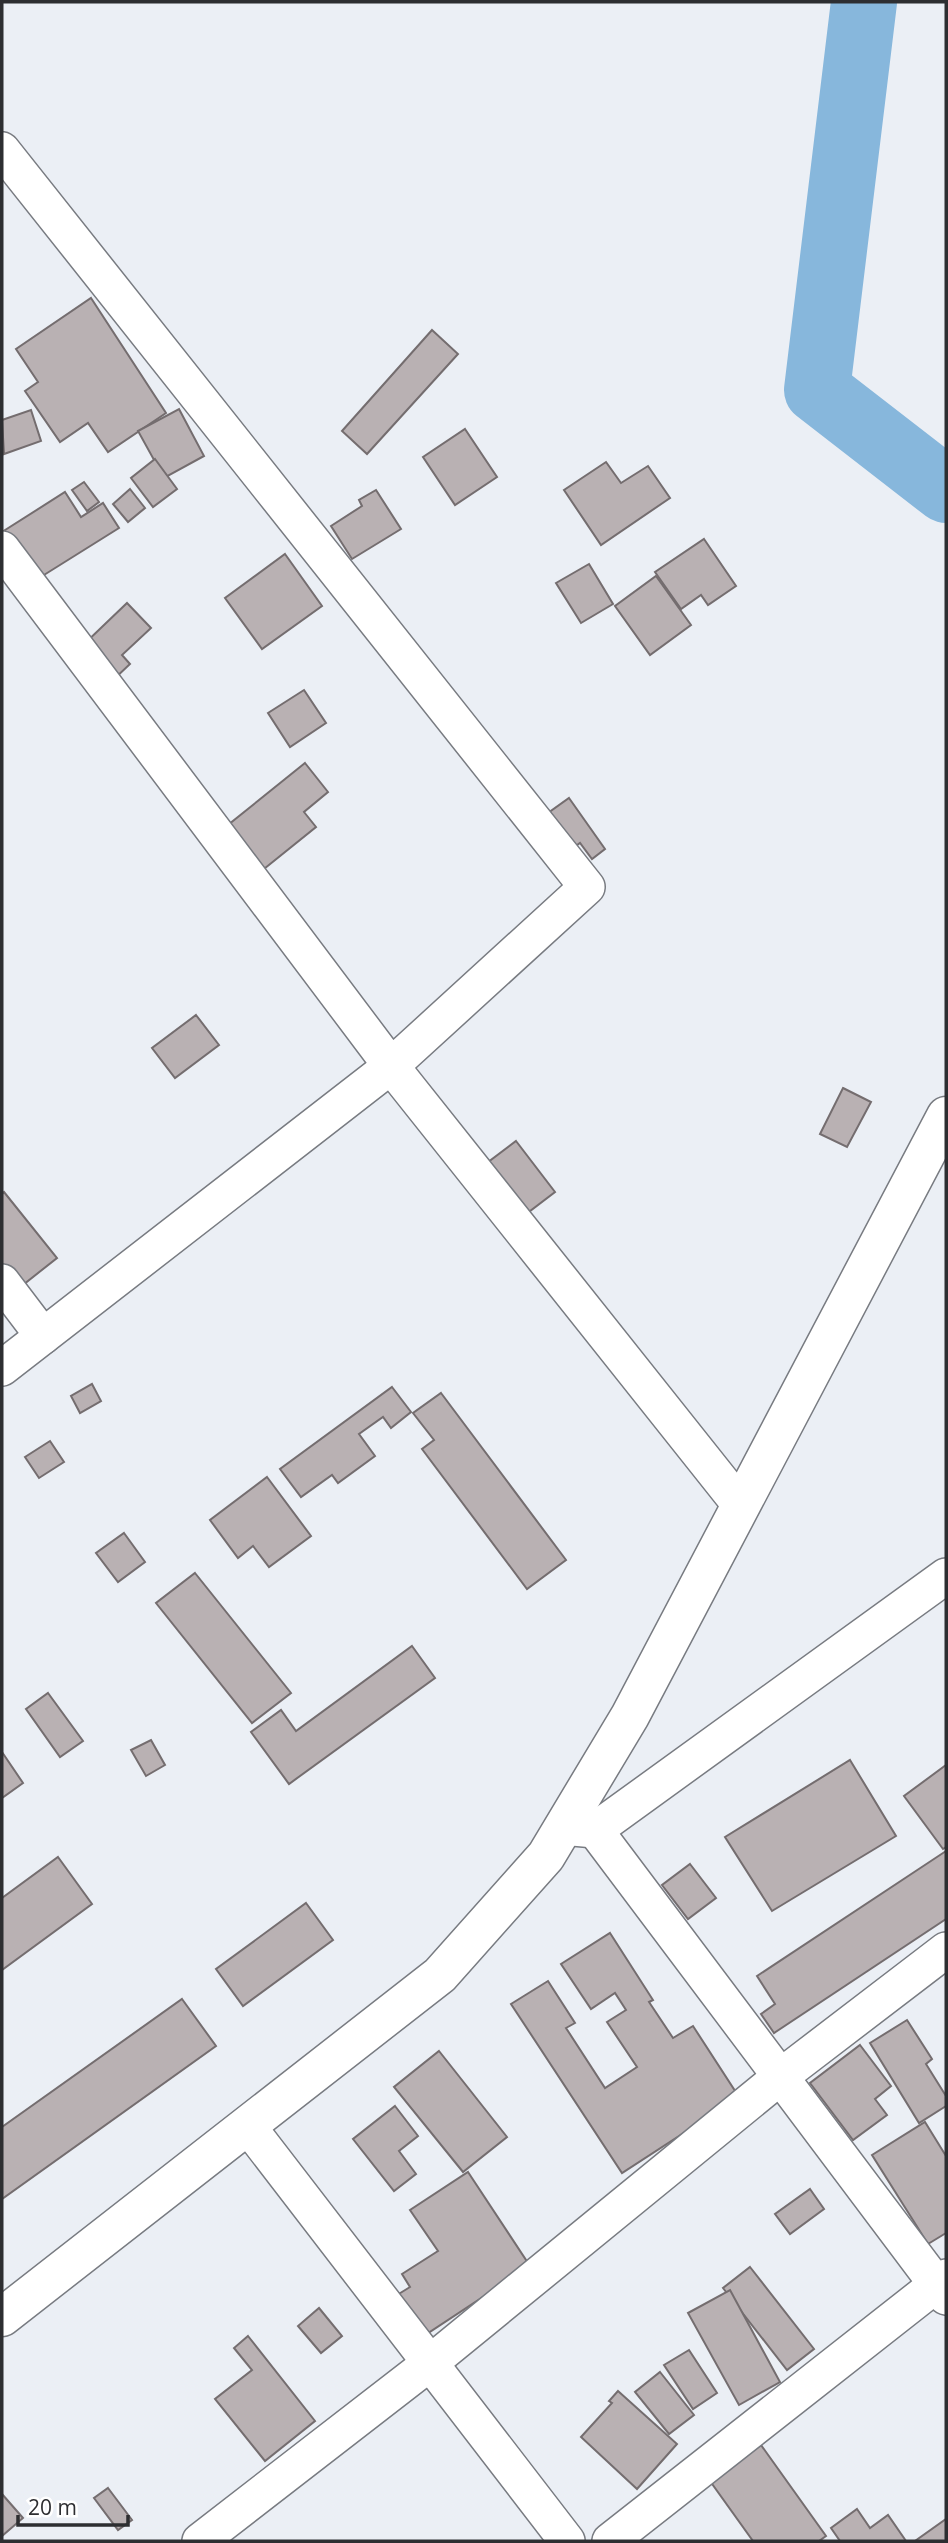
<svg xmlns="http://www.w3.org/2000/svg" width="948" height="2543" font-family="'Open Sans',sans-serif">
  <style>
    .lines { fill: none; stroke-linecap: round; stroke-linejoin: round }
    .river { stroke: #87b7dc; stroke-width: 66 }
    .building { fill: #b9b1b3; stroke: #746d6f; stroke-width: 2 }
    .street-casing { stroke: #787b81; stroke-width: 38 }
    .secondary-casing { stroke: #787b81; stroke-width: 41 }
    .street { stroke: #fff; stroke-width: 35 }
    .secondary { stroke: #fff; stroke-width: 38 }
  </style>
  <rect width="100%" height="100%" fill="#ebeff5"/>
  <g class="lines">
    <polyline class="river" points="864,2 817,390 946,490"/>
  </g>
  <g class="building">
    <polygon points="91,298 166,413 108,452 88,423 60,442 25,391 38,382 16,349"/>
    <polygon points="432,330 458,354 367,454 342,431"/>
    <polygon points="179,409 204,456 164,478 138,431"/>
    <polygon points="31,410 41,441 4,454 2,420"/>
    <polygon points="465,429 497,477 455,505 423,457"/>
    <polygon points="155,459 177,489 153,507 131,478"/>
    <polygon points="606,462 621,483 648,466 670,498 601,545 564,490"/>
    <polygon points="84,482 99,502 87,511 72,490"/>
    <polygon points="130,489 145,508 128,522 113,504"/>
    <polygon points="376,490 401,529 352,559 331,526 362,506 359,500"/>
    <polygon points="65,492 81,517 103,503 119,528 20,590 2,562 2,532"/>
    <polygon points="704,539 736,586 708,605 701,595 681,609 655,572"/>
    <polygon points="285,554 322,606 262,649 225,598"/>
    <polygon points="589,564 613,604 581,623 556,583"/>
    <polygon points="656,576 691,625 650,655 615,606"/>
    <polygon points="127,603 151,628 122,655 130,664 112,681 81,647"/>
    <polygon points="304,690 326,723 290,747 268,713"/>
    <polygon points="305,763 328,792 304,812 316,827 249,881 213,837"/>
    <polygon points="569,798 605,849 592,859 580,843 573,848 548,813"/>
    <polygon points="196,1015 219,1045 175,1078 152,1048"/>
    <polygon points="843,1088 871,1102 847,1147 820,1134"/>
    <polygon points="516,1141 555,1192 513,1224 475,1172"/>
    <polygon points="4,1192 57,1258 9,1296 2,1287 2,1194"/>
    <polygon points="92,1384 101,1401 80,1413 71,1396"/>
    <polygon points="392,1387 411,1412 391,1428 383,1417 359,1434 375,1456 338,1483 332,1475 301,1497 280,1469"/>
    <polygon points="441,1393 566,1560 527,1589 422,1449 434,1440 413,1413"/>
    <polygon points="50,1441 64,1462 39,1478 25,1457"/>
    <polygon points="267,1477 311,1536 269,1567 253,1546 238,1558 210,1520"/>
    <polygon points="124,1533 145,1562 118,1582 96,1553"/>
    <polygon points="195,1573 291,1693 252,1723 156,1603"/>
    <polygon points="412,1646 435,1678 289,1784 251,1732 281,1710 296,1731"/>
    <polygon points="48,1693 83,1741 60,1757 26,1709"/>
    <polygon points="151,1740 165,1765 146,1776 131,1750"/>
    <polygon points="2,1752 23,1783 2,1798"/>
    <polygon points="850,1760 896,1836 772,1911 725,1837"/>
    <polygon points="946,1765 946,1847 943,1849 904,1796"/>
    <polygon points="946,1851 946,1919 774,2033 761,2014 775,2004 757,1976"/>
    <polygon points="58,1857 92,1904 2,1970 2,1898"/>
    <polygon points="690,1864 716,1898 688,1919 662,1885"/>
    <polygon points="306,1903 333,1940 243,2006 216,1969"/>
    <polygon points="610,1933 653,2000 649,2002 673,2038 693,2026 739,2097 622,2173 511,2004 548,1981 575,2023 566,2028 605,2088 637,2067 607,2022 626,2010 615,1993 591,2009 561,1964"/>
    <polygon points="182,1999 216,2046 2,2199 2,2127"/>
    <polygon points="907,2020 932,2059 926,2064 946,2096 946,2106 919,2123 870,2043"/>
    <polygon points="860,2045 891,2086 875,2099 887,2115 853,2140 810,2083"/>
    <polygon points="439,2051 507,2137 463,2172 394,2087"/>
    <polygon points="395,2106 418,2136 399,2151 416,2174 394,2191 353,2139"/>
    <polygon points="925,2122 946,2156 946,2233 928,2244 872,2155"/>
    <polygon points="468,2172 530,2266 416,2341 389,2300 410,2287 402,2274 438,2251 410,2210"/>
    <polygon points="810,2189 824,2209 790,2234 775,2214"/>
    <polygon points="750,2267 814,2349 787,2370 723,2288"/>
    <polygon points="730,2290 780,2382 739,2405 688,2313"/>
    <polygon points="319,2308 342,2336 321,2353 298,2326"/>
    <polygon points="248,2336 315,2421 265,2461 215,2399 252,2370 234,2348"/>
    <polygon points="689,2350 717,2393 693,2409 664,2365"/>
    <polygon points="660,2372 694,2415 669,2434 635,2392"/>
    <polygon points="618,2391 677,2444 637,2489 581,2437 612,2403 609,2401"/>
    <polygon points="761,2445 826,2536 819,2541 753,2541 710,2481"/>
    <polygon points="108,2488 132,2520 118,2530 94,2498"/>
    <polygon points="2,2494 23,2518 2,2536"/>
    <polygon points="857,2509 870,2528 888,2515 906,2541 840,2541 831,2528"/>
    <polygon points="946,2519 946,2541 915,2541"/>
  </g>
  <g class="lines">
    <g class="street-casing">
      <g id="street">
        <polyline points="2,150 587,887 391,1066 2,549"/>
        <polyline points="2,1282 43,1336"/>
        <polyline points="2,1368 391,1066 741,1506"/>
        <polyline points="573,1828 595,1830 946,1576"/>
        <polyline points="595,1830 946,2297"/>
        <polyline points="247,2125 567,2541"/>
        <polyline points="200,2541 430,2363 780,2077 946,1950"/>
        <polyline points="610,2541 946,2277"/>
      </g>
    </g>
    <g class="secondary-casing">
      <polyline id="secondary" points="2,2317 440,1975 546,1856 630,1716 946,1116"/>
    </g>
    <use href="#street" class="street"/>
    <use href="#secondary" class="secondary"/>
  </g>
  <rect width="948" height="2543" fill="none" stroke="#2d2e31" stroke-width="7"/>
  <path d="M18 2515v10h110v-10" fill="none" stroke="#2d2e31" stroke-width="3.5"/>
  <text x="28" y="2515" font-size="21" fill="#2d2e31" stroke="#ffffff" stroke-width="5" paint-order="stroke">20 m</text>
</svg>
